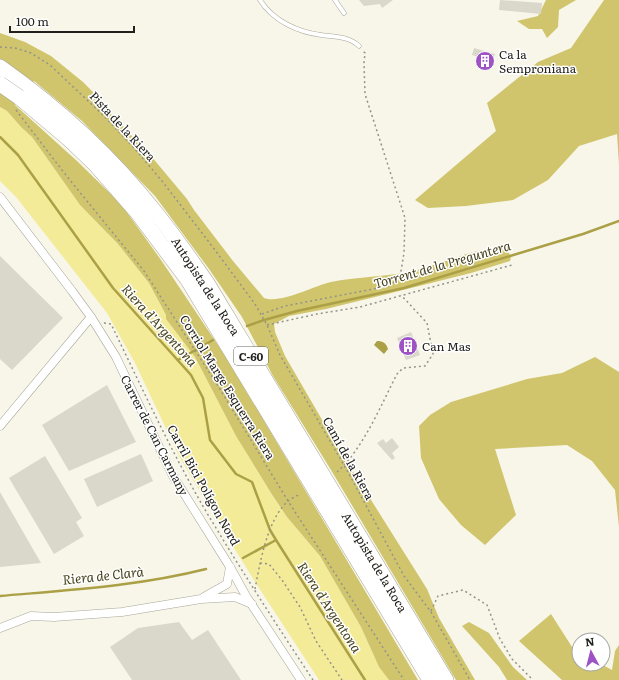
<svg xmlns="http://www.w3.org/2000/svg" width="619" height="680" font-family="Literata,serif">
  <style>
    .green { fill: #f4eb99 }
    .forest { fill: #d0c56c }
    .water { fill: #aca047 }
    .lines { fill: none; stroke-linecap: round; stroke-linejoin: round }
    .stream { stroke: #aca047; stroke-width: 2.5 }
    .building { fill: #d9d8cb }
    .lane-casing { stroke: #a7a69a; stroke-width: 5 }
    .street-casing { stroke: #a7a69a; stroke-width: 9 }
    .highway-casing { stroke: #a7a69a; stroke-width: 16 }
    .path { stroke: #94938a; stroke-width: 1.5; stroke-dasharray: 2 3; stroke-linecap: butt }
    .lane { stroke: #fff; stroke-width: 4 }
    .street { stroke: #fff; stroke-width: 8 }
    .highway { stroke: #fff; stroke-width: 15 }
    .highway-bridge-casing { stroke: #a7a69a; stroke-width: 16; stroke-linecap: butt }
    .highway-bridge { stroke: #fff; stroke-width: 15 }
    .labels { text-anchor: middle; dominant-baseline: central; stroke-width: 3; stroke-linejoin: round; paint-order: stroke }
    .shield { fill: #fff; stroke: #646360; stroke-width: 1 }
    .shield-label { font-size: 11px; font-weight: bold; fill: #21201c }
    .poi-label { font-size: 12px; fill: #21201c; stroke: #fff; text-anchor: start }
    .street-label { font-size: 12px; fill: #21201c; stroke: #fff }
    .water-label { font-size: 13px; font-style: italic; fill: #46421c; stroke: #fff }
  </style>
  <rect width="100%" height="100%" fill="#f7f6e9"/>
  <polygon class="green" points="0,107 7,111 22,128 32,137 80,205 118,244 149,283 166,315 166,319 195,357 236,436 271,493 287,517 320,556 361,627 379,667 389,680 319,680 259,588 214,516 179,456 135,363 107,313 16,197 0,181"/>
  <g class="forest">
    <polygon points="546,0 576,0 559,10 558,27 547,38 542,29 529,29 517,21 538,16"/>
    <polygon points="604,0 619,0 619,165 617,134 579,146 548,180 513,200 466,206 428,208 415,200 496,131 487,103 538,62 571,48"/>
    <path d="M 0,33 L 25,42 L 51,56 L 83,82 L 93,92 L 109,112 L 151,156 L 187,199 L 194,210 L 233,261 L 264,298 C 281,304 313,286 331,282 C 356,277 382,277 408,272 C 439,266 471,248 503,248 L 509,253 L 511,257 L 510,261 L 471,273 L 387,294 L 326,309 L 289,316 L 274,324 L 275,332 L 285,356 L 339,449 L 427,589 L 439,618 L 475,680 L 456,680 L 331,470 L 273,376 L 242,317 L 209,269 L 155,196 L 82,121 L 34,81 L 15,105 L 77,161 L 121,204 L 161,260 L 226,357 L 418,680 L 389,680 L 379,667 L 361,627 L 320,556 L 287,517 L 271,493 L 236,436 L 195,357 L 166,319 L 166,315 L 149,283 L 118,244 L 80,205 L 32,137 L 22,128 L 7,111 L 0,107 Z"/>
    <polygon points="595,357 619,372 619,527 615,490 592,461 567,445 495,449 516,515 485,545 461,525 439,499 421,458 419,426 430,415 451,402 527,379 562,373"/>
    <polygon points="551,614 572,647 579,651 579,664 601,664 612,670 615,651 619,645 619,680 562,680 519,641"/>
    <polygon points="469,622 489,633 513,667 527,680 507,680 499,667 462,626"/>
  </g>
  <path class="water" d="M 377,341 C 383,341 386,343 388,349 L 384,354 L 374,345 Z"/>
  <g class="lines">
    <g class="stream">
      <polyline points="0,137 18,155 113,288 191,375 203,398 210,440 236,474 252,482 270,530 276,540 365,680"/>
      <polyline points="247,326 264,320 297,311 404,288 583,234 619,221"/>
      <polyline points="178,360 213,340"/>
      <polyline points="243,558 276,540"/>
      <path d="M 0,596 C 69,590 139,586 206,569"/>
    </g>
  </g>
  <g class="building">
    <polygon points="359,0 393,0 382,8 380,4 364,6"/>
    <polygon points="500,0 542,3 541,14 499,10"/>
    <polygon points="474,48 495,54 490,70 477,66 479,57 472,55"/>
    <polygon points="0,256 63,318 12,370 0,359"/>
    <polygon points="411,332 420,355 406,360 397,338"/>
    <polygon points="107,385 136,442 69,471 42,425"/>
    <polygon points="392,438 399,447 392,453 395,458 392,460 377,443 383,439 386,443"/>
    <polygon points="141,454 153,481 97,507 84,479"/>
    <polygon points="45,456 82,518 76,522 84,536 54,554 9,478"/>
    <polygon points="0,492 41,563 0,567"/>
    <polygon points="179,622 192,640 208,630 241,680 132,680 110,647 138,628"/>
  </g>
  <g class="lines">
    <g class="lane-casing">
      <g id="lane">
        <path d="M 260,0 C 273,21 298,32 321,35 C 335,37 348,36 359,46"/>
        <polyline points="335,0 344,13"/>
      </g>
    </g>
    <g class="street-casing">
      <g id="street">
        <polyline points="0,197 72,291 91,317 116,357 173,476 230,567 246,596 301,680"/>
        <polyline points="0,426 91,317"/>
        <polyline points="204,597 227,584 230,567"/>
        <polyline points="0,628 31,616 54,617 122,612 201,599 235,597 252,604"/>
      </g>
    </g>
    <g class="highway-casing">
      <g id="highway">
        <path d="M 0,67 C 58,108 111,156 155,212 C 174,235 190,259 207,283 L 446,680"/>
        <polyline points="19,97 70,140 95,164 137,212 188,280 430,680"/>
      </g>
    </g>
    <g class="path">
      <polyline points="0,47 15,48 31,53 50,65 105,117 134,148 162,181 212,246 255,304 267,325 280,355 348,472 404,576 431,612 470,680"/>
      <polyline points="16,110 65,174 144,271 218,386 288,501 404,680"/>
      <polyline points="262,314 285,306 389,286 400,277 404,253 405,218 365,94 364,63 365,53 363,51"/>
      <path d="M 104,323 L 111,324 C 141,386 170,449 204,508 C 239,567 276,624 313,680"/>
      <polyline points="267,325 317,314 360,307 512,265"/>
      <path d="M 337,472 C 363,449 381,405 397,374 L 403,368 L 425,366 L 433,354 L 427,323 L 401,295"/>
      <polyline points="260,563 269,564 282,580 300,607 316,641 342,680"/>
      <path d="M 255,589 C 260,563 267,520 288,501 C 290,499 295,497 298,495"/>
      <polyline points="431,611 438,596 463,590 487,605 500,639 512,659 533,680"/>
    </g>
    <use href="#lane" class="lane"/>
    <use href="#street" class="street"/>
    <use href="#highway" class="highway"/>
    <g class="highway-bridge-casing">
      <polyline id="highway-bridge" points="0,84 19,97"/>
    </g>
    <use href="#highway-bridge" class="highway-bridge"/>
  </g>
  <defs>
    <g id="building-disc" transform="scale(1)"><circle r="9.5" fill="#9e53c5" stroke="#fff"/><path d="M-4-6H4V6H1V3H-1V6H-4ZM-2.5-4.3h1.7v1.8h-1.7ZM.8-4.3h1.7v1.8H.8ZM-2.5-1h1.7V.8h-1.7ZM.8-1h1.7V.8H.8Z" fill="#fff"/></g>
  </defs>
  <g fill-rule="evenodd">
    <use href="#building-disc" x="485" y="61"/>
    <use href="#building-disc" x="408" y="346"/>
  </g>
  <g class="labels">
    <rect class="shield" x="234" y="347" width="34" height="18" rx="3"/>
    <g class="shield-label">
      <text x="251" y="356">C-60</text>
    </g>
    <g class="poi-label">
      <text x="499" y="54">Ca la<tspan x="499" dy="14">Semproniana</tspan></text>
      <text x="422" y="346">Can Mas</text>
    </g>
    <g class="street-label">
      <text transform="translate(123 126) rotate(47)">Pista de la Riera</text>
      <text transform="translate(206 286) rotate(57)">Autopista de la Roca</text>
      <text transform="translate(228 387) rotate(58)">Corriol Marge Esquerra Riera</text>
      <text transform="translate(155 435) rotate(63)">Carrer de Can Carmany</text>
      <text transform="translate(349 458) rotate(61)">Camí de la Riera</text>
      <text transform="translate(204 485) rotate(61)">Carril Bici Polígon Nord</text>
      <text transform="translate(375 562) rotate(59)">Autopista de la Roca</text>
    </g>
    <g class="water-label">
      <text transform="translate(442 264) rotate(-16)">Torrent de la Preguntera</text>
      <text transform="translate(160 325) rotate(48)">Riera d'Argentona</text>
      <text transform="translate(103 575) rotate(-6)">Riera de Clarà</text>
      <text transform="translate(330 607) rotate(57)">Riera d'Argentona</text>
    </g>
  </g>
  <g transform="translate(591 652) rotate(353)"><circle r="19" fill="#ffffff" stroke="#a6a6a4"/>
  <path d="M0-3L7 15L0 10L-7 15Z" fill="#9e53c5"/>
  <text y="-6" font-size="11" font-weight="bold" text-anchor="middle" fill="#21201c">N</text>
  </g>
  <path d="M10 26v6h124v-6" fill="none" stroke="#21201c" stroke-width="2"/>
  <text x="16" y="26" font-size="12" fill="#21201c" stroke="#ffffff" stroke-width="3" paint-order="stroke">100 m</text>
</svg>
